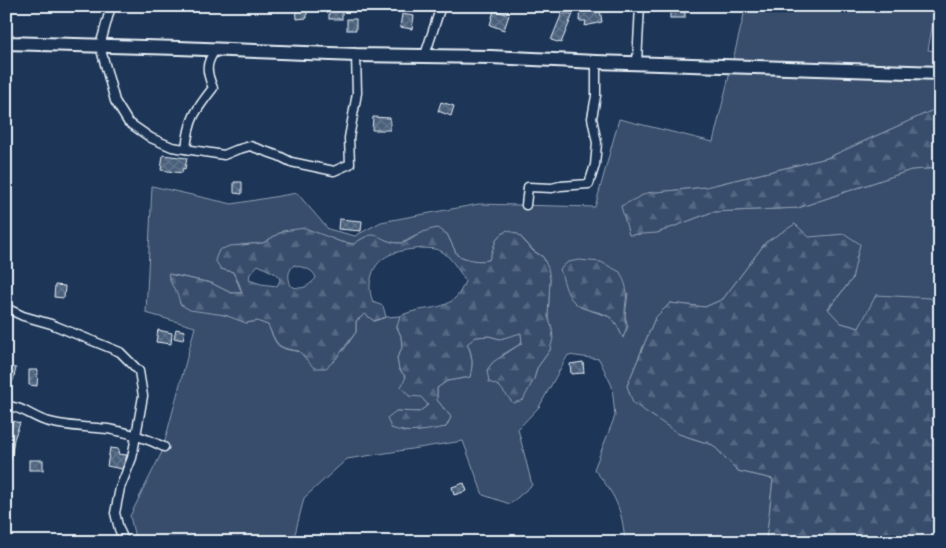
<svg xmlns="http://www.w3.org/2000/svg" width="946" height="548" font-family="'Indie Flower',sans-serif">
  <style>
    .green { fill: #374d6c; stroke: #909fb2; fill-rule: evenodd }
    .forest { fill: url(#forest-firs); stroke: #909fb2; fill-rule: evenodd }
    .building { fill: url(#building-cross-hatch); stroke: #e8f1f8 }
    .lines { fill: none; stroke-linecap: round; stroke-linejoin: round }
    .minor-casing { stroke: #e8f1f8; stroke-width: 11 }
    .primary-casing { stroke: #e8f1f8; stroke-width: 16 }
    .minor { stroke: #1d3557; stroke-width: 8 }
    .primary { stroke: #1d3557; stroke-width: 12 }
  </style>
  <defs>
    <pattern id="forest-firs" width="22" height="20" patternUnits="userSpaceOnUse" patternTransform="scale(1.25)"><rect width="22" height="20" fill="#374d6c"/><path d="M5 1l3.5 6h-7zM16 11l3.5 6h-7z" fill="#546782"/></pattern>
    <pattern id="building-cross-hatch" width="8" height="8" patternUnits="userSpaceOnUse" patternTransform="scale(1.25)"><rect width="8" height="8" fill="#495e7a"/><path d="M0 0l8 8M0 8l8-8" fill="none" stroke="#63768e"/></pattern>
  </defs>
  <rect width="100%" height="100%" fill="#1d3557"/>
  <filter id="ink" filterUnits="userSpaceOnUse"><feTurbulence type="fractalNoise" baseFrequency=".02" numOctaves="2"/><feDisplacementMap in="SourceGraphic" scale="10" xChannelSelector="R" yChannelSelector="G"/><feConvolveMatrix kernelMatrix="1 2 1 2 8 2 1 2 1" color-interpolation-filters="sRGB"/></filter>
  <g filter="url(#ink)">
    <path class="green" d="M 746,6 L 908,6 L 935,11 L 928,50 L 940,51 L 940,107 L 827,158 L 706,187 L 648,193 L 657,233 L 712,212 L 798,208 L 911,170 L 940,168 L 940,306 L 930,298 L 859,328 L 841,323 L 828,310 L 852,279 L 845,234 L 766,242 L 723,299 L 705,307 L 670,303 L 655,318 L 627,386 L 679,434 L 713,445 L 738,471 L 773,479 L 766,542 L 625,542 C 622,507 615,495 594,469 L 615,416 L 612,386 L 599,359 L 568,355 L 539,407 L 518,429 L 532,485 L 510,504 L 483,495 L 463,441 L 347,459 L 304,498 L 293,542 L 136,542 L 130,516 L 162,452 L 195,327 L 146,313 L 152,186 L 232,204 L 297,193 L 328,229 L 355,236 L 381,222 L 479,204 L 595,207 L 619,119 L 713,142 ZM 283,231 L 326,237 L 341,242 L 354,244 C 377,227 376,241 398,243 C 407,243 411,236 419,235 C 428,233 438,234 447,234 L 457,255 C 468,260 477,262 489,260 L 497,238 L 518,234 L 534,251 L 543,257 L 550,279 L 548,317 L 552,328 L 550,350 L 537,368 L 534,379 L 502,355 L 522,343 L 521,332 L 500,339 L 489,336 L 476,337 L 467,343 C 473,356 473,364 470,377 L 447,381 L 437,388 L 437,400 L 451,417 L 446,427 L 402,432 L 396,411 L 419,412 L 428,405 L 399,369 L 397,358 L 402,348 L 401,336 L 397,327 L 400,316 L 386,317 L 374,321 L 365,314 L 356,321 L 356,332 L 343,351 C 326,351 292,355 279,346 C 274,342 271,331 268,325 L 257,321 L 246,323 L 236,318 L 180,304 L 179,293 L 169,274 L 211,283 L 231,293 L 242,293 L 233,272 L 221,269 L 241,245 L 263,243 ZM 628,293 L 625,316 L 628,327 L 623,337 L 613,318 L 580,307 Z"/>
    <g class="forest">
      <polygon points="940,107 940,168 911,170 798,208 712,212 657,233 629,235 621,206 647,193 706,187 827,158"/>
      <polygon points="795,224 809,237 845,234 860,244 852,279 828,309 841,323 859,328 876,295 930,298 940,306 940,542 766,542 773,479 738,471 713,445 679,434 633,403 627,386 655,318 670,303 705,307 723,299 766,242"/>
      <path d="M 305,228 L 341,242 L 354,244 C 379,226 375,240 397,243 C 409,244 416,234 426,231 C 430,229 434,229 438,228 L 447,234 L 457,255 C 468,260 477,262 489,260 L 497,238 L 507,230 L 518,234 L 533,251 L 543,257 L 548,268 L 550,279 L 548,317 L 552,328 L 553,338 L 550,350 L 537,368 L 534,379 L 523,400 L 513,403 L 499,386 L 489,382 L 487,370 L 493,362 L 522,343 L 521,333 L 500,339 L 489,336 L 476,337 L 467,344 C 473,356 473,364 470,377 L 447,381 L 437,388 L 437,400 L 451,417 L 446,427 C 427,430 409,435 391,428 L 387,418 L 396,411 L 419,412 L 428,405 L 421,397 L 409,396 L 401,387 L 406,377 L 399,369 L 397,358 L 402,348 L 401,336 L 397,327 L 400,316 C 427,303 453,316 465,281 C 461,273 451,258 444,253 C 436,247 424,248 414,249 C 394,251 375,257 371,279 C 369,288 370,294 373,302 L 383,306 L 386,317 L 374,321 L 365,314 L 356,321 L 356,332 L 335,360 L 326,368 L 314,368 L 299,351 C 276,348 277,344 268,325 L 257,321 L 246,323 L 225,315 L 190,310 L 180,304 C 178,290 171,288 168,274 L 211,283 L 231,293 L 242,293 L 239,283 L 233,272 L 221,269 L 215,260 L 219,250 L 230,246 L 263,243 L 283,231 ZM 258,265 L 278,275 L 280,280 L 277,286 L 261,284 L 249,280 L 250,274 ZM 294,265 C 303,268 313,268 316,278 C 309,286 302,291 291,286 C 288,278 287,272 294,265 Z"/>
      <path d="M 579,260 L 601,262 L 620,272 C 631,294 625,294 625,315 C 625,328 629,323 623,338 C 620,332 616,321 611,318 C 600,309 583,313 573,301 C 566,294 563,278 560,269 L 568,262 Z"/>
    </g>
    <g class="building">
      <polygon points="296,6 307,6 307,18 297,19"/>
      <polygon points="580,6 592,6 591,12 600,10 602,22 585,26 586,21 579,21"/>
      <rect x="329" y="7" width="13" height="12"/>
      <rect x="670" y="7" width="15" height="11"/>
      <polygon points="494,10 509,15 504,30 490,25"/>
      <polygon points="562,13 573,14 561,43 551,40"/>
      <polygon points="402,14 414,16 412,29 400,27"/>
      <rect x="347" y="19" width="9" height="11"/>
      <polygon points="441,102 454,106 451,116 438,111"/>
      <polygon points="373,117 390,118 390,130 372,130"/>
      <polygon points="163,155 187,158 185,169 183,168 182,173 161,170"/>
      <polygon points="234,182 242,182 242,194 234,193"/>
      <polygon points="339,219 362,221 361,231 338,229"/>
      <polygon points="55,285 65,286 64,298 54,297"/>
      <polygon points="176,329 185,331 183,340 174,338"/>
      <polygon points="158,330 172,333 171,344 156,342"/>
      <polygon points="583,362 584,373 571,374 570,364"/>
      <polygon points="6,366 16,368 13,381 6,380"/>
      <polygon points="29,370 38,370 37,386 29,385"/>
      <polygon points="13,421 20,423 14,439 11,460 6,459 6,437"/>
      <polygon points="110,448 119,449 118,454 127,455 122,469 107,466"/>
      <rect x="29" y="460" width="14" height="10"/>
      <polygon points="464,483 467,491 454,495 452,487"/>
    </g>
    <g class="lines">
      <g class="minor-casing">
        <g id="minor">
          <polyline points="111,6 100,46 115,101 128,122 151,138 172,147 224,155 236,150 250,146 279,156 291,162 334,171 350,164 349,138 357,93 356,55"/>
          <polyline points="425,55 441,6"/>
          <polyline points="637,62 640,6"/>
          <path d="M 186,149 C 189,119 195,111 213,88 C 206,71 205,64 216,49"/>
          <polyline points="526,205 528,187 552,188 560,186 589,184 595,165 597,143 592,118 596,96 596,62"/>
          <polyline points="6,308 23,316 51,324 120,352 139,371 143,396 132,458 120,488 115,513 119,529 125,542"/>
          <path d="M 6,406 C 21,406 32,417 46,421 C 66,427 87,427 108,429 C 126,432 147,438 164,447"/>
        </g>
      </g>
      <g class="primary-casing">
        <polyline id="primary" points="6,43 179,48 356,55 491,57 596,62 940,73"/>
      </g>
      <use href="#minor" class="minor"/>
      <use href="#primary" class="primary"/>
    </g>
  </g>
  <rect width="946" height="548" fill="none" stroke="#1d3557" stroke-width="25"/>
  <rect x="12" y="12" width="921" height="523" fill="none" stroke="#e8f1f8" stroke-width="2" filter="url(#ink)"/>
</svg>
